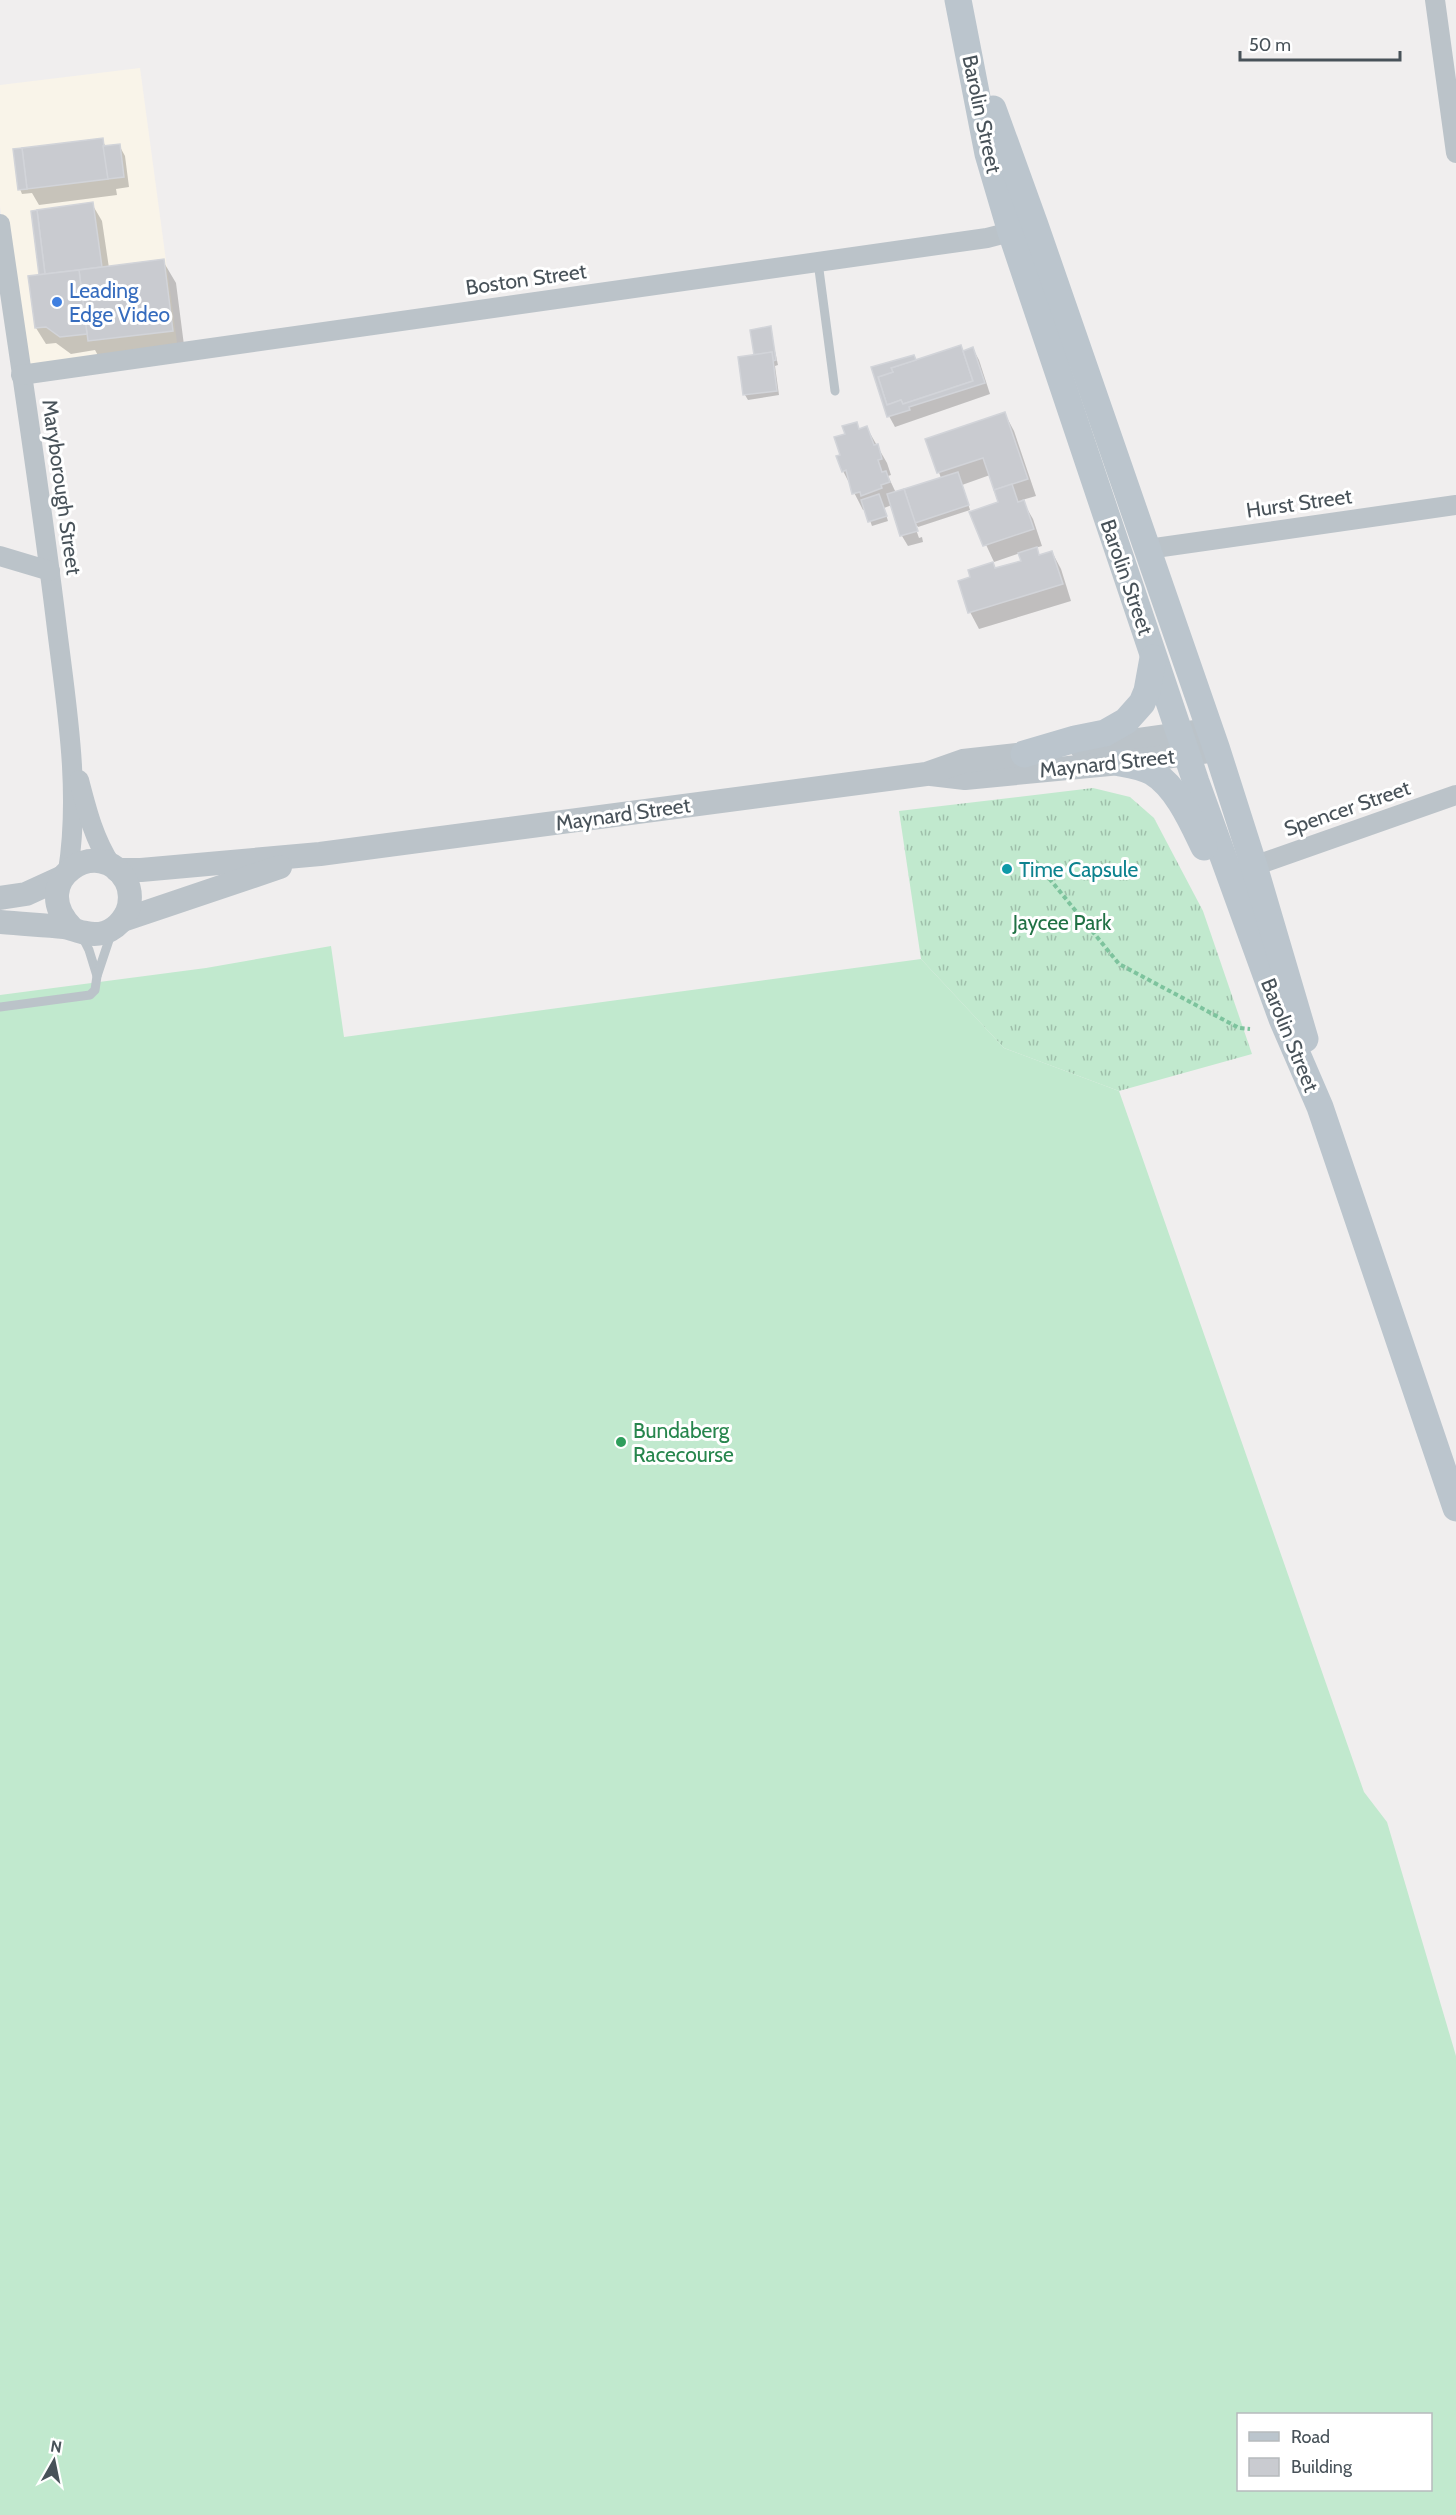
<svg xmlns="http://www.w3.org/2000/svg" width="1456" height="2515" font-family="Cabin,sans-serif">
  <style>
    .commercial { fill: #f9f4e9 }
    .grass { fill: url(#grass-tufts) }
    .garden { fill: #c1e9ce; fill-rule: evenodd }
    .shadow { fill: #0003; fill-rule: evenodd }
    .building { fill: #c9cbd0; stroke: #d2d4d9; stroke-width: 1.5 }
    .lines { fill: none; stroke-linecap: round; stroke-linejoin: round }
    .path { stroke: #7dc39d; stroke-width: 4; stroke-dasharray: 4.5 3; stroke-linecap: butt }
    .service { stroke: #bbc3c9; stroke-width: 9 }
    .minor { stroke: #bbc3c9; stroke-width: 20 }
    .tertiary { stroke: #bbc3c9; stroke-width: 24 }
    .secondary { stroke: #bbc5cd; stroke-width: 27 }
    .shop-dot { fill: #3f7fe0; stroke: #fff; stroke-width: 2 }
    .culture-dot { fill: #0f9aa8; stroke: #fff; stroke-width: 2 }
    .leisure-dot { fill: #2e9e5b; stroke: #fff; stroke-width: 2 }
    .labels { text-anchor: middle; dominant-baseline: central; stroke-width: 6; stroke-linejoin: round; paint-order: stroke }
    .street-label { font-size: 21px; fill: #485259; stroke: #fff }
    .shop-label { font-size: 21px; fill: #366cbe; stroke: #fff; text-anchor: start }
    .culture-label { font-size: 21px; fill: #0d838f; stroke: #fff; text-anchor: start }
    .park-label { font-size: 21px; fill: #217145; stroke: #fff }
    .leisure-label { font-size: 21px; fill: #27864d; stroke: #fff; text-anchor: start }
  </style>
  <defs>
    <pattern id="grass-tufts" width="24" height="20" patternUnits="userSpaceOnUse" patternTransform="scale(1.5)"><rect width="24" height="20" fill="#c1e9ce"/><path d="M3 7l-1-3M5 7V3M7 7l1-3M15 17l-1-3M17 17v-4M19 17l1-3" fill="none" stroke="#9fbfaa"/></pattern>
  </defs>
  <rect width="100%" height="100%" fill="#f0eeee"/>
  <polygon class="commercial" points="140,68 178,350 23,372 0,206 0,85"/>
  <polygon class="grass" points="1093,788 1130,797 1154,818 1203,911 1252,1054 1119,1091 1004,1048 921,959 899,811"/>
  <path class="garden" d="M 331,946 L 344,1037 L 921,959 L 1004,1048 L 1119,1091 L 1364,1792 L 1387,1822 L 1456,2056 L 1456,2515 L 0,2515 L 0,995 L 206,968 ZM 1238,2414 L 1430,2414 L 1430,2490 L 1238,2490 Z"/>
  <g class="shadow">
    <polygon points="102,140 106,147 119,145 125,156 129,187 116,189 117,195 39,205 32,193 22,194 20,189"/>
    <polygon points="92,204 102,221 109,268 163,261 176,283 185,353 102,363 95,350 71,354 56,343 46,344 36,328 41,276"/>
    <polygon points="770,328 778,365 775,366 779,395 748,400 745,395 740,358 755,356"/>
    <polygon points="973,349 979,360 990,394 895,427 889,416 916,361"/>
    <path d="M 1005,414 L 1014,431 L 1036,496 L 1022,500 L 1033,519 L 1042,546 L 1035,548 L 1040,556 L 1052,552 L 1061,569 L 1071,601 L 979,629 L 970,612 L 996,570 L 1023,562 L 1020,553 L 994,562 L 970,510 L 918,527 L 912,518 L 919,538 L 922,537 L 923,542 L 908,546 L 902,536 L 892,505 L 884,508 L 888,521 L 872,526 L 866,509 L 863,510 L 843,471 L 842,456 L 847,435 L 856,423 L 860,430 L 867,428 L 887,463 L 891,475 L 888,476 L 896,493 L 941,478 L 927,440 ZM 990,475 L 1000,503 L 971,513 L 962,485 Z"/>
  </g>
  <g class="building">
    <polygon points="103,138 108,179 27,189 22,148"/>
    <polygon points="120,144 124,177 108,179 103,146"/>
    <polygon points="22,148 27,189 18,190 13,149"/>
    <polygon points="93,202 102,267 45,274 37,210"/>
    <polygon points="37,210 45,274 39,275 31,211"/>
    <polygon points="164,259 173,331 88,341 79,270"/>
    <polygon points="79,270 87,334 60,337 46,327 35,328 28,276"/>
    <polygon points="771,326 776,360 773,361 772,352 754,355 750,330"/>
    <polygon points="961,345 973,381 903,404 901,400 887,405 878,377 893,372 891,368"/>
    <polygon points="973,347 985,383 909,407 910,410 887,417 871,367 914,355 916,360 891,368 893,372 878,377 887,405 901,400 903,404 973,381 963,351"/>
    <polygon points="772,352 777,391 743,395 738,357"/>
    <polygon points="1005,412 1028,479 994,490 983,458 937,473 925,439"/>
    <polygon points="857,422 859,429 867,426 874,445 878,444 882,459 878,460 882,472 886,471 890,482 881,485 882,488 861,496 860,492 852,494 846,470 842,472 836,456 840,455 834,437 845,434 842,426"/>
    <polygon points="958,472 969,505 915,523 904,489"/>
    <polygon points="1012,484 1018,502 1024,500 1034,529 983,546 969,512 998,502 994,490"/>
    <polygon points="904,489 918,531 900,536 887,494"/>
    <polygon points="879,494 887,516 868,522 861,500"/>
    <polygon points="1037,547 1039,555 1052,551 1063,584 968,613 958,581 970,577 968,570 993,562 995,568 1021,561 1018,553"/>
  </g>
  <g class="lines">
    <polyline class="path" points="1035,861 1119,964 1239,1028 1250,1029"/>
    <g class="service">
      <polyline points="818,262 835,391"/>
      <polyline points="82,936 89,950 97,976"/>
      <polyline points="0,1007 90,995 95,990 97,976 111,934"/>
    </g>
    <g class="minor">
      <polyline points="1435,0 1456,153"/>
      <path d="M 0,224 C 19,357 40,489 56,621 C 66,704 81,788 68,871"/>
      <polyline points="21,375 987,238 1022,229"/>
      <polyline points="1148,549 1456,505"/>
      <polyline points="0,556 50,571"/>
      <path d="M 79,780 C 87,811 94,839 111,865"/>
      <polyline points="1254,866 1456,795"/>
    </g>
    <g class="tertiary">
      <polyline points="1082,748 1210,730"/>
      <polyline points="931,774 965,778 1120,763 1217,750"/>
      <polyline points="117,870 141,870 320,854 926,774 963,761 1044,752"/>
      <polyline points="0,898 26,894 61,878"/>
      <polyline points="123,920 280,867"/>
      <path d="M 0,922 C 21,924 43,925 64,927 C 72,928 78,932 86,933 C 104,937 119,928 127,912 C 131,903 131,890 126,881 C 101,833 25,880 72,928"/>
    </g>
    <g class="secondary">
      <polyline points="958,0 988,154 1011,232 1196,782 1282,1019 1320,1107 1456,1508"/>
      <polyline points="993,109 1035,225 1217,750 1254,866 1305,1039"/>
      <polyline points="1024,754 1075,739 1105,733 1126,721 1142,703 1147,691 1153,658"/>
      <path d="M 1120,763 C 1131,765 1143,767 1152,772 C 1177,787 1192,822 1204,847"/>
    </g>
  </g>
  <circle class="shop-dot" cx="57" cy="302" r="6"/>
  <circle class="culture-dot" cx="1007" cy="869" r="6"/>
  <circle class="leisure-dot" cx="621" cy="1442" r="6"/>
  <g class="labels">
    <g class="street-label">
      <text transform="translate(982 114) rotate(78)">Barolin Street</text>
      <text transform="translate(526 279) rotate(-8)">Boston Street</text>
      <text transform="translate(62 487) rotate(82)">Maryborough Street</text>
      <text transform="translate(1299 503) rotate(-8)">Hurst Street</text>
      <text transform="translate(1127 577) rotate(71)">Barolin Street</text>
      <text transform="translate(1107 763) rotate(-6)">Maynard Street</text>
      <text transform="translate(1347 808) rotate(-19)">Spencer Street</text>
      <text transform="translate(623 814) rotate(-8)">Maynard Street</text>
      <text transform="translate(1290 1035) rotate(68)">Barolin Street</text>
    </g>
    <g class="shop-label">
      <text x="69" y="290">Leading<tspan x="69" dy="24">Edge Video</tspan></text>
    </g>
    <g class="culture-label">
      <text x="1019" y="869">Time Capsule</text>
    </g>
    <g class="park-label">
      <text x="1062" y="922">Jaycee Park</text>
    </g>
    <g class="leisure-label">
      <text x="633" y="1430">Bundaberg<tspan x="633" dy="24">Racecourse</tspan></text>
    </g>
  </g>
  <rect x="1237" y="2413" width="195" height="78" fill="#ffffff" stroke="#b6babd" stroke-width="1.5"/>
  <rect x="1249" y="2432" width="30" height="9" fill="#bbc5cd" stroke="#b6babd" stroke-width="1.5"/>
  <text x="1291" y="2443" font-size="18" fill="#485259">Road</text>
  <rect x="1249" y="2458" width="30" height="18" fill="#c9cbd0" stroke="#b6babd" stroke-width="1.5"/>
  <text x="1291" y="2473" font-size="18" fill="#485259">Building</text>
  <g transform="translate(54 2461) rotate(9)" stroke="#ffffff" stroke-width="4.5" paint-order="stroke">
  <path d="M0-4.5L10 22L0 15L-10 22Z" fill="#485259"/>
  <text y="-9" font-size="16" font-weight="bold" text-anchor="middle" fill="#485259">N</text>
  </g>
  <path d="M1240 51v9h160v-9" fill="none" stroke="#485259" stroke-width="3"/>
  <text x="1249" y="51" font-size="18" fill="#485259" stroke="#ffffff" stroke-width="4.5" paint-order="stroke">50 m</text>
</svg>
